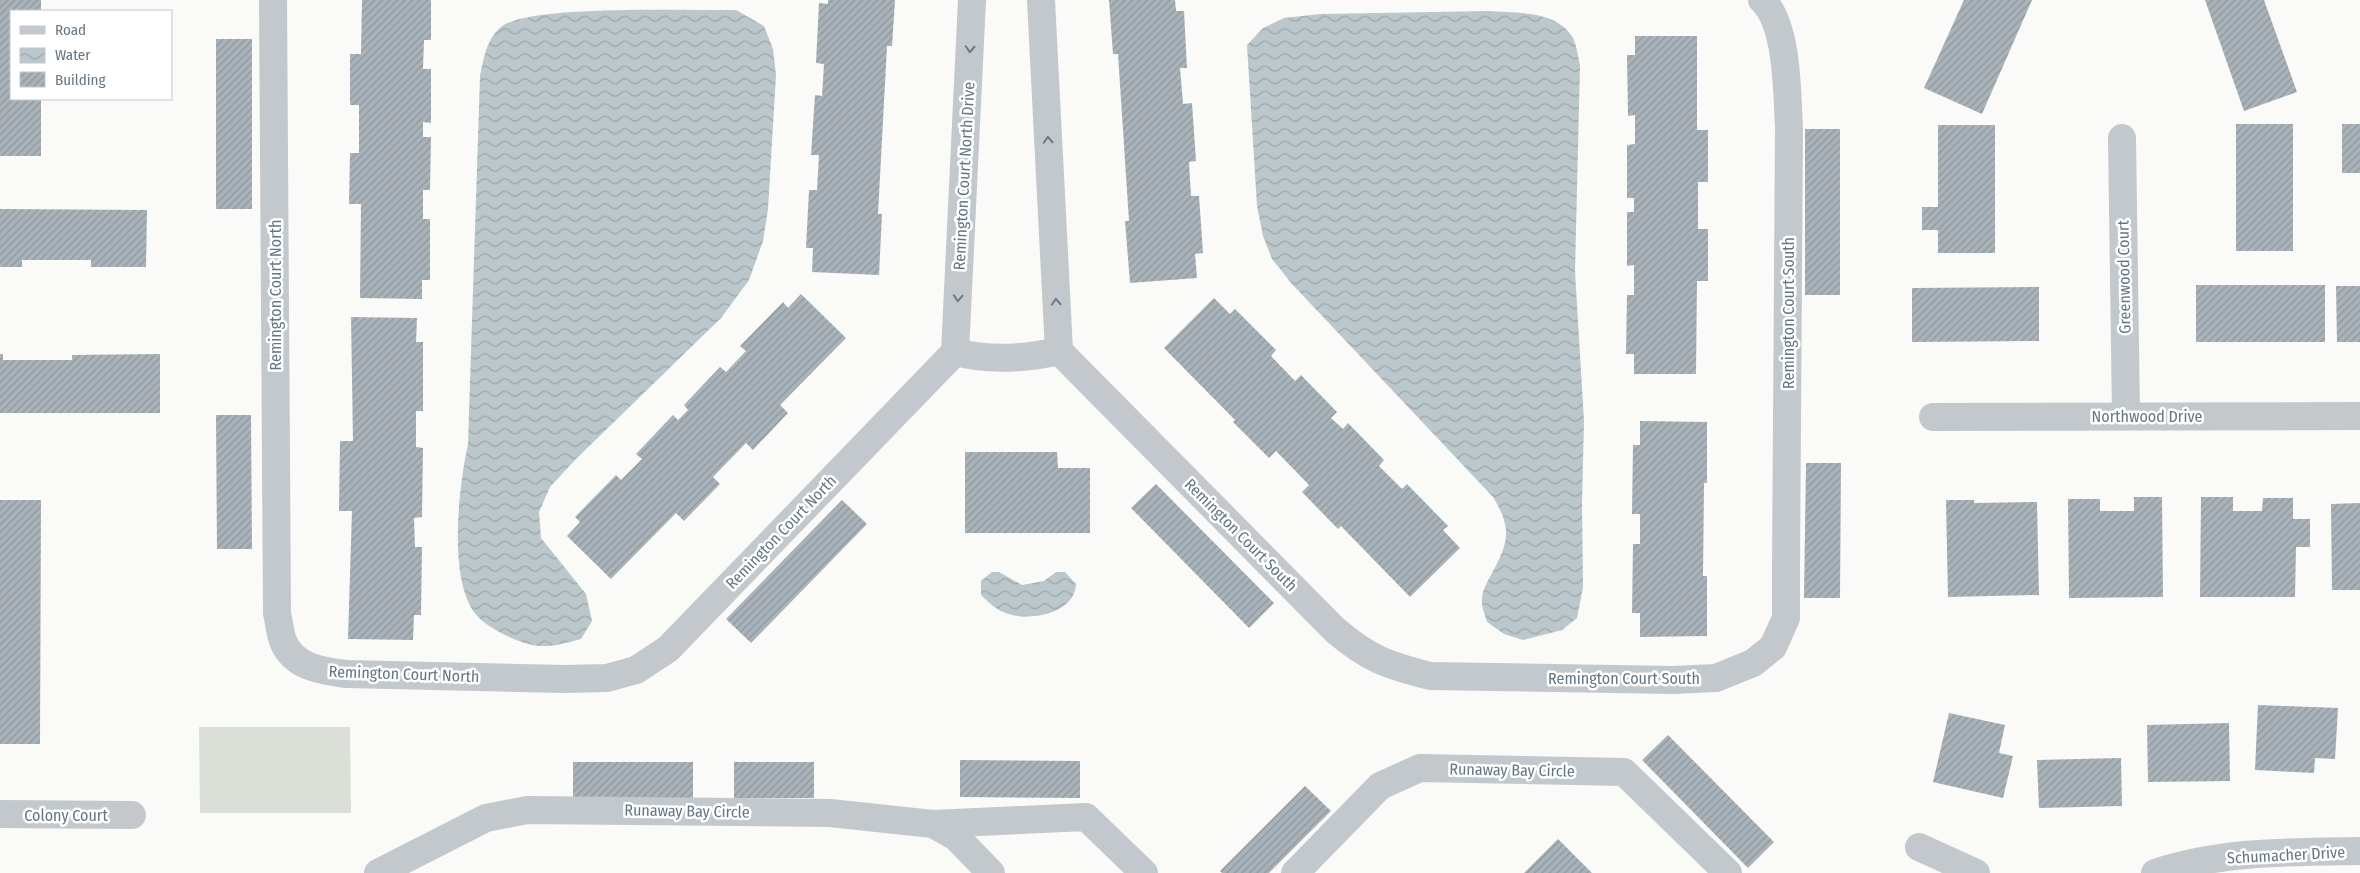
<svg xmlns="http://www.w3.org/2000/svg" width="2360" height="873" font-family="'Fira Sans Condensed',sans-serif">
  <style>
    .grass { fill: #dadfd7 }
    .water { fill: url(#water-waves) }
    .building { fill: url(#building-hatch) }
    .lines { fill: none; stroke-linecap: round; stroke-linejoin: round }
    .minor { stroke: #c3c8cc; stroke-width: 28 }
    .oneway { stroke: #6a7a87 }
    .labels { text-anchor: middle; dominant-baseline: central; stroke-width: 5; stroke-linejoin: round; paint-order: stroke }
    .street-label { font-size: 16px; fill: #657683; stroke: #fff }
  </style>
  <defs>
    <pattern id="water-waves" width="16" height="10" patternUnits="userSpaceOnUse" patternTransform="scale(1.25)"><rect width="16" height="10" fill="#bbc7cb"/><path d="M0 5q4-4 8 0t8 0" fill="none" stroke="#9ca6aa"/></pattern>
    <pattern id="building-hatch" width="6" height="6" patternUnits="userSpaceOnUse" patternTransform="scale(1.25)"><rect width="6" height="6" fill="#aab3b9"/><path d="M-1 1l2-2M0 6l6-6M5 7l2-2" fill="none" stroke="#8e969c"/></pattern>
  </defs>
  <rect width="100%" height="100%" fill="#fafaf8"/>
  <polygon class="grass" points="199,727 350,727 351,813 200,813"/>
  <g class="water">
    <path d="M 736,10 L 764,26 L 773,49 L 776,75 L 768,209 L 763,241 L 749,280 L 721,318 L 576,459 L 550,487 L 539,512 L 541,538 L 586,594 L 592,621 L 581,639 C 549,648 536,650 505,635 C 495,630 480,621 474,612 C 448,575 459,486 468,444 L 480,76 C 484,58 486,40 501,27 C 529,4 692,11 736,10 Z"/>
    <path d="M 1488,11 C 1516,13 1557,10 1573,38 C 1577,46 1578,57 1580,65 L 1575,271 L 1584,421 L 1582,502 L 1583,587 L 1577,618 L 1562,630 L 1523,640 L 1504,634 L 1487,622 C 1485,615 1481,606 1482,599 C 1482,590 1488,581 1492,573 C 1509,542 1512,528 1493,497 L 1292,284 L 1272,259 L 1263,236 L 1257,206 L 1247,45 L 1263,28 L 1284,18 L 1320,14 Z"/>
    <path d="M 992,572 L 999,572 L 1022,585 L 1044,581 L 1056,572 L 1065,572 L 1076,584 C 1075,614 1029,622 1006,613 C 996,610 988,602 981,595 L 981,581 Z"/>
  </g>
  <g class="building">
    <polygon points="0,0 41,0 41,11 11,11 11,99 41,99 41,156 0,156"/>
    <polygon points="362,0 431,0 431,40 424,40 423,69 431,69 431,123 423,122 423,137 431,137 430,190 423,190 423,219 430,219 430,280 422,280 422,299 360,298 361,204 349,204 350,153 359,153 359,105 350,105 350,54 361,54"/>
    <polygon points="828,0 895,0 892,46 887,46 878,214 882,214 879,275 812,272 813,248 806,248 809,190 817,190 819,155 811,155 815,95 822,96 824,64 816,63 819,3 828,4"/>
    <polygon points="1109,0 1175,0 1176,11 1184,11 1187,68 1180,68 1183,104 1192,103 1196,161 1189,162 1191,196 1199,196 1203,253 1195,254 1197,278 1130,283 1125,221 1129,221 1118,54 1113,54"/>
    <polygon points="1964,0 2032,0 1982,114 1924,88"/>
    <polygon points="2205,0 2264,0 2297,92 2244,111"/>
    <polygon points="1635,36 1697,36 1697,130 1708,130 1708,182 1698,182 1698,229 1708,229 1708,281 1697,281 1696,374 1634,374 1634,354 1626,354 1627,295 1634,295 1634,265 1627,266 1627,212 1634,212 1634,198 1627,198 1627,145 1635,144 1635,115 1628,116 1627,55 1635,55"/>
    <rect x="216" y="39" width="36" height="170"/>
    <rect x="2236" y="124" width="57" height="127"/>
    <rect x="2342" y="124" width="18" height="49"/>
    <polygon points="1938,125 1995,125 1995,253 1938,253 1938,230 1922,230 1922,207 1938,207"/>
    <rect x="1805" y="129" width="35" height="166"/>
    <polygon points="0,209 147,210 146,267 91,267 91,260 22,260 22,267 0,267"/>
    <rect x="2196" y="285" width="129" height="57"/>
    <polygon points="2336,286 2360,286 2360,342 2337,342"/>
    <polygon points="2039,287 2039,341 1912,342 1912,288"/>
    <polygon points="801,294 846,338 780,405 788,413 753,450 746,443 713,477 720,484 684,521 676,513 611,579 567,536 580,522 575,517 616,475 621,480 642,459 636,454 673,415 678,420 688,410 684,405 720,367 726,372 746,351 740,346 783,302 788,308"/>
    <polygon points="1214,298 1230,314 1235,309 1276,350 1271,356 1295,381 1301,375 1337,412 1331,418 1343,429 1348,423 1384,460 1379,466 1402,489 1407,484 1448,526 1443,530 1460,548 1410,597 1341,526 1338,529 1302,492 1309,485 1276,451 1269,458 1233,422 1235,420 1164,348"/>
    <polygon points="351,317 417,318 416,342 423,342 423,411 416,411 416,447 423,448 422,517 414,518 415,547 422,547 421,615 414,615 413,640 348,639 352,511 339,511 340,441 353,441"/>
    <polygon points="0,354 3,354 3,360 72,360 72,355 160,354 160,413 0,413"/>
    <polygon points="216,415 251,415 252,549 217,549"/>
    <polygon points="1640,421 1707,422 1707,483 1704,483 1703,576 1707,576 1707,636 1640,637 1640,613 1632,613 1633,544 1640,544 1640,514 1632,514 1633,445 1640,445"/>
    <polygon points="965,452 1057,452 1058,468 1090,468 1090,533 965,533"/>
    <polygon points="1806,463 1841,463 1840,598 1804,598"/>
    <polygon points="1156,484 1274,603 1249,628 1131,508"/>
    <polygon points="2134,497 2162,497 2163,597 2069,598 2068,499 2100,499 2100,511 2134,511"/>
    <polygon points="2201,497 2233,497 2233,511 2262,511 2263,498 2293,498 2293,519 2310,519 2310,547 2296,547 2295,597 2200,597"/>
    <polygon points="0,500 41,500 40,744 0,744"/>
    <polygon points="842,500 867,524 751,643 726,619"/>
    <polygon points="1946,500 1974,500 1974,503 2037,502 2039,595 1948,597"/>
    <polygon points="2360,503 2360,590 2332,590 2331,504"/>
    <polygon points="2258,705 2338,708 2335,759 2315,758 2314,773 2255,770"/>
    <polygon points="1949,713 2005,725 1999,753 2013,756 2003,798 1933,782"/>
    <polygon points="2229,723 2230,781 2148,782 2147,725"/>
    <polygon points="1668,735 1774,842 1748,868 1642,760"/>
    <polygon points="2121,758 2122,806 2039,808 2037,760"/>
    <polygon points="960,760 1080,761 1080,798 960,797"/>
    <polygon points="573,762 693,762 693,799 573,798"/>
    <rect x="734" y="762" width="80" height="36"/>
    <polygon points="1305,786 1331,811 1269,873 1222,873 1220,871"/>
    <polygon points="1558,839 1592,873 1524,873"/>
  </g>
  <g class="lines">
    <g class="minor">
      <path d="M 273,0 L 277,613 C 279,622 280,633 283,641 C 293,667 322,671 346,674 L 565,679 L 607,678 L 636,670 L 668,649 L 955,352"/>
      <polyline points="1041,0 1059,351"/>
      <polyline points="2122,138 2126,416"/>
      <path d="M 1059,351 L 1335,630 C 1369,659 1387,665 1430,676 L 1673,680 L 1716,678 L 1753,663 L 1773,647 L 1786,618 L 1786,568 L 1789,128 C 1787,93 1788,24 1762,0"/>
      <polyline points="955,352 972,0"/>
      <path d="M 955,352 C 990,361 1024,359 1059,351"/>
      <polyline points="1933,417 2360,416"/>
      <polyline points="0,814 132,815"/>
      <polyline points="933,824 1086,817 1144,873"/>
      <polyline points="1919,847 1976,873"/>
      <polyline points="378,873 486,818 527,810 830,813 933,824 956,837 991,873"/>
      <polyline points="1295,873 1380,786 1420,768 1624,772 1728,873"/>
      <path d="M 2155,873 C 2221,851 2291,852 2360,851"/>
    </g>
  </g>
  <defs><path id="oneway-chevron" d="M-2-3.5L2.5 0L-2 3.5" fill="none" stroke-width="1.6" stroke-linecap="round" stroke-linejoin="round" transform="scale(1.25)"/></defs>
  <g class="oneway">
    <use href="#oneway-chevron" transform="translate(970 49) rotate(93)"/>
    <use href="#oneway-chevron" transform="translate(1048 140) rotate(-93)"/>
    <use href="#oneway-chevron" transform="translate(958 298) rotate(93)"/>
    <use href="#oneway-chevron" transform="translate(1056 302) rotate(-93)"/>
  </g>
  <g class="labels">
    <g class="street-label">
      <text transform="translate(964 176) rotate(-87)">Remington Court North Drive</text>
      <text transform="translate(2124 277) rotate(-91)">Greenwood Court</text>
      <text transform="translate(275 295) rotate(-90)">Remington Court North</text>
      <text transform="translate(1788 313) rotate(-90)">Remington Court South</text>
      <text x="2147" y="416">Northwood Drive</text>
      <text transform="translate(781 532) rotate(-46)">Remington Court North</text>
      <text transform="translate(1241 535) rotate(45)">Remington Court South</text>
      <text transform="translate(404 674) rotate(2)">Remington Court North</text>
      <text x="1624" y="678">Remington Court South</text>
      <text transform="translate(1512 770) rotate(1)">Runaway Bay Circle</text>
      <text transform="translate(687 811) rotate(1)">Runaway Bay Circle</text>
      <text x="66" y="815">Colony Court</text>
      <text transform="translate(2286 855) rotate(-3)">Schumacher Drive</text>
    </g>
  </g>
  <rect x="10" y="10" width="162" height="90" fill="#ffffff" stroke="#c1c8cd"/>
  <rect x="20" y="26" width="25" height="8" fill="#c3c8cc" stroke="#c1c8cd"/>
  <text x="55" y="35" font-size="15" fill="#657683">Road</text>
  <rect x="20" y="48" width="25" height="15" fill="url(#water-waves)" stroke="#c1c8cd"/>
  <text x="55" y="60" font-size="15" fill="#657683">Water</text>
  <rect x="20" y="72" width="25" height="15" fill="url(#building-hatch)" stroke="#c1c8cd"/>
  <text x="55" y="85" font-size="15" fill="#657683">Building</text>
</svg>
